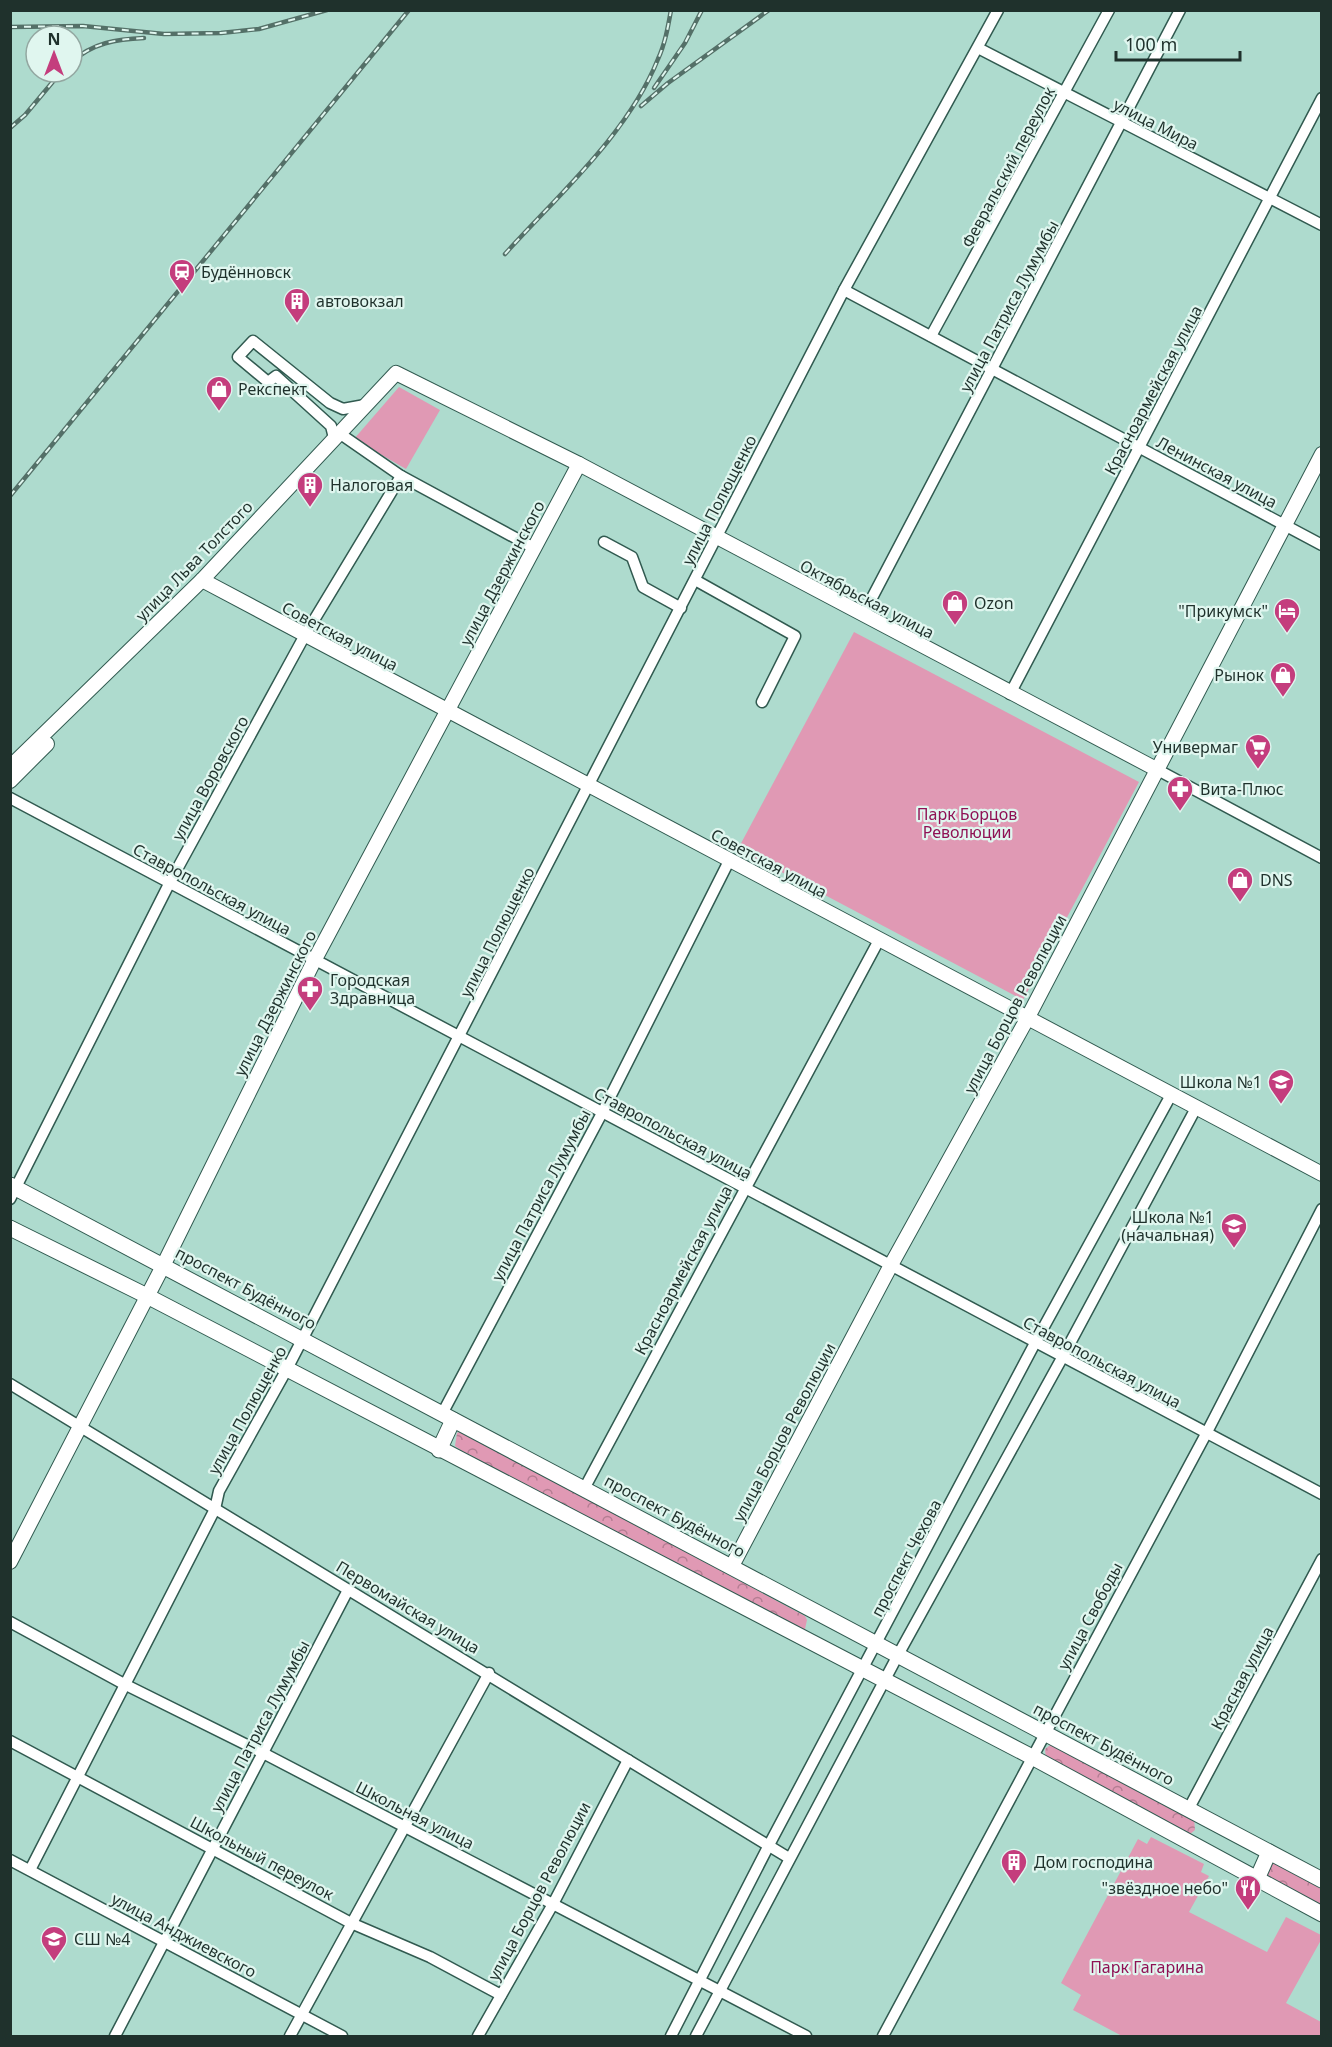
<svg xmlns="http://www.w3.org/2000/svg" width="1332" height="2047" font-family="'Noto Sans',sans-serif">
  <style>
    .green { fill: #e099b4 }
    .forest { fill: url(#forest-crowns) }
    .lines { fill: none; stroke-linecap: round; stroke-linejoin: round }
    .street-casing { stroke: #315a50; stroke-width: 13 }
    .secondary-casing { stroke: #315a50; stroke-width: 16 }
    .primary-casing { stroke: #315a50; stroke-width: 17 }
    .street { stroke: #fff; stroke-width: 10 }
    .secondary { stroke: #fff; stroke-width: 14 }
    .primary { stroke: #fff; stroke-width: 15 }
    .rail-casing { stroke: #547068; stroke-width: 4.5 }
    .rail { stroke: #e0f6ef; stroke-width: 2; stroke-dasharray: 7; stroke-linecap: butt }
    .labels { text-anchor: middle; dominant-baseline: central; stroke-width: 4.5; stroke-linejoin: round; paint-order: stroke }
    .street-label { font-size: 16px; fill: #1f312c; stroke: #e0f6ef }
    .poi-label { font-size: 16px; fill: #1f312c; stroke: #e0f6ef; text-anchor: start }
    .park-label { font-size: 16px; fill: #8f1154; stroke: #e0f6ef }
  </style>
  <defs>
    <pattern id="forest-crowns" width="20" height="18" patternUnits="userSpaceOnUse" patternTransform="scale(1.5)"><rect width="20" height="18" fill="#e099b4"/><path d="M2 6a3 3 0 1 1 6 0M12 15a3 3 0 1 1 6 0" fill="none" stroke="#b57d93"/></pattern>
  </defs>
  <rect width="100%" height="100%" fill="#aedbce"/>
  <g class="green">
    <polygon points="399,387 440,410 406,469 354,439"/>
    <polygon points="854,632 1139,782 1023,1000 738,849"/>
    <polygon points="1151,1837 1204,1864 1201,1872 1209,1876 1189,1912 1267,1952 1286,1917 1321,1935 1321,1940 1286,2003 1321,2022 1321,2036 1122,2036 1073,2010 1081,1995 1061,1983 1138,1839 1147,1844"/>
  </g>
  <g class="forest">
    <polygon points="461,1431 805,1616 807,1620 805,1629 802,1630 772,1616 462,1451 455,1446 457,1433"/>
    <polygon points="1053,1743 1194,1818 1195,1830 1189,1835 1046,1760 1045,1749"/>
    <polygon points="1271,1860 1321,1887 1321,1908 1263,1876"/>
  </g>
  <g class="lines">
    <g class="street-casing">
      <g id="street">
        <polyline points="978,48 1322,225"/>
        <polyline points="844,290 1322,545"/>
        <polyline points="931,336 1109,10"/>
        <polyline points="339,433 401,476 534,548"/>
        <polyline points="334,438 331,426 276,376 268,382 238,357 253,341 330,403 343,409 365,405"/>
        <polyline points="604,542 632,557 643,587 681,608"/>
        <polyline points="695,580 795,636 762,702"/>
        <polyline points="863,615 1180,10"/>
        <polyline points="1010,694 1322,98"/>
        <polyline points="1156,769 1322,858"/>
        <polyline points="10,798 1322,1494"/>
        <polyline points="10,1199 169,884 305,635 401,476"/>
        <polyline points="10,1384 789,1858"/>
        <polyline points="442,1414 602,1113 729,861"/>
        <polyline points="584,1489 879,940"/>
        <polyline points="10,1622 124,1684 263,1753 806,2036"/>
        <polyline points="10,1741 351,1923 430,1957 501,1995"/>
        <polyline points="1188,1810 1322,1559"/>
        <polyline points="10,1860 342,2036"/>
        <polyline points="30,1870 215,1509 219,1491 287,1369 844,290 998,10"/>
        <polyline points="115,2036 348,1590"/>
        <polyline points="290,2036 489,1673"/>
        <polyline points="478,2036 553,1904 628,1760"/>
        <polyline points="671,2036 769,1845 1035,1343 1171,1095"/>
        <polyline points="696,2036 898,1655 1062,1358 1196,1108"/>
        <polyline points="883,2036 1206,1434 1322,1209"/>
      </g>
    </g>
    <g class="secondary-casing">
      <g id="secondary">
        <polyline points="202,580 1322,1174"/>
        <polyline points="10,767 202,580 396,373 579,464 1156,769"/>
        <polyline points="10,781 47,744"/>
        <polyline points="10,1562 164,1264 314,961 579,464"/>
        <polyline points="732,1566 891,1265 1027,1019 1322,454"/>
      </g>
    </g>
    <g class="primary-casing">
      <g id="primary">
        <polyline points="10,1185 1322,1880"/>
        <polyline points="10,1228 147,1296 1032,1757 1322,1914"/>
        <polyline points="439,1450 453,1420"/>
        <polyline points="1257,1879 1269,1852"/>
      </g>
    </g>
    <use href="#street" class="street"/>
    <use href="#secondary" class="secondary"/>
    <use href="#primary" class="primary"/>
    <g class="rail-casing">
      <g id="rail">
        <polyline points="10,27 83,26 164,34 221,33 259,29 327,10"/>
        <path d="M 72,62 C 92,43 117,39 144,38"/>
        <polyline points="654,88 685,43 702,10"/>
        <polyline points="641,106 668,83 769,10"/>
        <polyline points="10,128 25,115 61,72"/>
        <path d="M 505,254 C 558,195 628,134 658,59 C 665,44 668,27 671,10"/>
        <polyline points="10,496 409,10"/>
      </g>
    </g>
    <use href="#rail" class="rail"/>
  </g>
  <defs>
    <g id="station-pin" transform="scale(1.35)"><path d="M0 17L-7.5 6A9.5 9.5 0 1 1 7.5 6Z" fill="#c43d7d" stroke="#e0f6ef"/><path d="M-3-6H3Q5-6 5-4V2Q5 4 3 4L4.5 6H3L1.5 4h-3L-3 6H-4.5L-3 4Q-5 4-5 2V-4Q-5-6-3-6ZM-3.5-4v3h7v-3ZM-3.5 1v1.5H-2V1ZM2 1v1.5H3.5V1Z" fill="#fff"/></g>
    <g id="building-pin" transform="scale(1.35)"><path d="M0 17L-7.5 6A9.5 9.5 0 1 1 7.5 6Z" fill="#c43d7d" stroke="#e0f6ef"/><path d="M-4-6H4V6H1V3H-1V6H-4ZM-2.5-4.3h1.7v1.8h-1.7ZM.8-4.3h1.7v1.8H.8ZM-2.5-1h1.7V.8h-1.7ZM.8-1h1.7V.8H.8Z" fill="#fff"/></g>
    <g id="shop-pin" transform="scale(1.35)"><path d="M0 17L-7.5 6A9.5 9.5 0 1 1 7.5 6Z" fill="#c43d7d" stroke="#e0f6ef"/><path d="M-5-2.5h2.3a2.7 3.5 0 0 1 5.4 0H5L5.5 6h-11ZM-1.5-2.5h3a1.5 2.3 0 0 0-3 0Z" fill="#fff"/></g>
    <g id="hotel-pin" transform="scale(1.35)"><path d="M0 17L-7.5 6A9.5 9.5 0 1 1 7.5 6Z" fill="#c43d7d" stroke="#e0f6ef"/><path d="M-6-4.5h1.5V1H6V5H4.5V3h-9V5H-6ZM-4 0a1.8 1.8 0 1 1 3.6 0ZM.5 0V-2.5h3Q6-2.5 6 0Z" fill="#fff"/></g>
    <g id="supermarket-pin" transform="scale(1.35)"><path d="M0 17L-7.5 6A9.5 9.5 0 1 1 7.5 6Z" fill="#c43d7d" stroke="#e0f6ef"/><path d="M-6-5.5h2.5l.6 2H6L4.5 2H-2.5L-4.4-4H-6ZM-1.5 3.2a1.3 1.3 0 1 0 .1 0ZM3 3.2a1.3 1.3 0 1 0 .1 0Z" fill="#fff"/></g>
    <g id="pharmacy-pin" transform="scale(1.35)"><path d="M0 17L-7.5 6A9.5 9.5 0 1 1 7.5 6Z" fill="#c43d7d" stroke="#e0f6ef"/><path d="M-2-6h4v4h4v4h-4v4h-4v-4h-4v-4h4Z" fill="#fff"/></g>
    <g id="school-pin" transform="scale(1.35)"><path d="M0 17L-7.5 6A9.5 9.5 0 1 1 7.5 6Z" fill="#c43d7d" stroke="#e0f6ef"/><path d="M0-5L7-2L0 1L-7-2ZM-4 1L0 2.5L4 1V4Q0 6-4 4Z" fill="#fff"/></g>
    <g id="restaurant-pin" transform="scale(1.35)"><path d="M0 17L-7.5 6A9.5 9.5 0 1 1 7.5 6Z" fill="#c43d7d" stroke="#e0f6ef"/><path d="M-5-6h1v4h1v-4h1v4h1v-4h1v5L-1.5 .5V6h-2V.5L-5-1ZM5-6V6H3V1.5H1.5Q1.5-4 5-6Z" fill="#fff"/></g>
  </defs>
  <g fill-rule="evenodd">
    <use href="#station-pin" x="182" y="272"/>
    <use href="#building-pin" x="297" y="301"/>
    <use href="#shop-pin" x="219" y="389"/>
    <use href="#building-pin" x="310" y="485"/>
    <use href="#shop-pin" x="955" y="603"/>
    <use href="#hotel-pin" x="1287" y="611"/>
    <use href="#shop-pin" x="1283" y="675"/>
    <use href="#supermarket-pin" x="1258" y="747"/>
    <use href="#pharmacy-pin" x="1180" y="789"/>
    <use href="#shop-pin" x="1240" y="880"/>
    <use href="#pharmacy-pin" x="310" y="989"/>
    <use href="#school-pin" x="1281" y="1082"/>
    <use href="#school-pin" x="1234" y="1226"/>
    <use href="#building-pin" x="1014" y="1862"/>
    <use href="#restaurant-pin" x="1248" y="1888"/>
    <use href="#school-pin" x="54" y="1939"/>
  </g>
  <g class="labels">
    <g class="street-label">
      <text transform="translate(1156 124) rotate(27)">улица Мира</text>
      <text transform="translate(1008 167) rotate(-62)">Февральский переулок</text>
      <text transform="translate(1009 306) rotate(-62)">улица Патриса Лумумбы</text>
      <text transform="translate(1153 390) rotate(-62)">Красноармейская улица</text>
      <text transform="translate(1217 472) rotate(28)">Ленинская улица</text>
      <text transform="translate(719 500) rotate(-63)">улица Полющенко</text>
      <text transform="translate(194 561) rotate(-46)">улица Льва Толстого</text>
      <text transform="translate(502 573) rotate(-62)">улица Дзержинского</text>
      <text transform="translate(867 599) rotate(28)">Октябрьская улица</text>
      <text transform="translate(340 636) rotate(28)">Советская улица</text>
      <text transform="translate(210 778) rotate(-61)">улица Воровского</text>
      <text transform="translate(769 863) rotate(28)">Советская улица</text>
      <text transform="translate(212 889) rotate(28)">Ставропольская улица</text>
      <text transform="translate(497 932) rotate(-63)">улица Полющенко</text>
      <text transform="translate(275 1003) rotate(-63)">улица Дзержинского</text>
      <text transform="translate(1015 1004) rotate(-62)">улица Борцов Революции</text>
      <text transform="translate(673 1133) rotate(28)">Ставропольская улица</text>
      <text transform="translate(541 1195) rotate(-62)">улица Патриса Лумумбы</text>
      <text transform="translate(683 1270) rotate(-62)">Красноармейская улица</text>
      <text transform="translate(246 1288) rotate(28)">проспект Будённого</text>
      <text transform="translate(1102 1362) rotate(28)">Ставропольская улица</text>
      <text transform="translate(247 1410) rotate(-61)">улица Полющенко</text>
      <text transform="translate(784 1432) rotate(-62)">улица Борцов Революции</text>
      <text transform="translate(675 1516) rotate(28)">проспект Будённого</text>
      <text transform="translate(906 1558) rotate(-62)">проспект Чехова</text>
      <text transform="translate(408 1607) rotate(31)">Первомайская улица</text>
      <text transform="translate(1090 1616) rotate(-62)">улица Свободы</text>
      <text transform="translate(1242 1678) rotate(-62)">Красная улица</text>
      <text transform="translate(260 1726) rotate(-62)">улица Патриса Лумумбы</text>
      <text transform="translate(1104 1744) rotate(28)">проспект Будённого</text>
      <text transform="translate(415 1815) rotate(27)">Школьная улица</text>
      <text transform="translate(262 1858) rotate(28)">Школьный переулок</text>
      <text transform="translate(539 1891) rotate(-62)">улица Борцов Революции</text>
      <text transform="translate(184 1935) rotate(28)">улица Анджиевского</text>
    </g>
    <g class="poi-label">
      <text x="201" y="272">Будённовск</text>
      <text x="316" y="301">автовокзал</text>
      <text x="238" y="389">Рекспект</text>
      <text x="330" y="485">Налоговая</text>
      <text x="974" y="603">Ozon</text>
      <text x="1268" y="611" text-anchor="end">"Прикумск"</text>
      <text x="1264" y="675" text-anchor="end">Рынок</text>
      <text x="1238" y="747" text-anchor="end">Универмаг</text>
      <text x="1200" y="789">Вита-Плюс</text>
      <text x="1260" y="880">DNS</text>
      <text x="330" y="980">Городская<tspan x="330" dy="18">Здравница</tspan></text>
      <text x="1262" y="1082" text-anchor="end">Школа №1</text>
      <text x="1214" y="1217" text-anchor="end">Школа №1<tspan x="1214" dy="18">(начальная)</tspan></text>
      <text x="1034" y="1862">Дом господина</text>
      <text x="1228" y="1888" text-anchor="end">"звёздное небо"</text>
      <text x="74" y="1939">СШ №4</text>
    </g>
    <g class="park-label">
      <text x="967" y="814">Парк Борцов<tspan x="967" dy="18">Революции</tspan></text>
      <text x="1147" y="1967">Парк Гагарина</text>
    </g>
  </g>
  <rect width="1332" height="2047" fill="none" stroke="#1f312c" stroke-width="24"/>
  <g transform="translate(54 54)"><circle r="28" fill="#e0f6ef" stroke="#93a7a1" stroke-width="1.5"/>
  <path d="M0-4.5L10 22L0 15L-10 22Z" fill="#c43d7d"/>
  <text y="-9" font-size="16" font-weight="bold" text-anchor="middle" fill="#1f312c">N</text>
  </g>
  <path d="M1116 51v9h124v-9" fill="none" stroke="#1f312c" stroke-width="3"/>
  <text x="1125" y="51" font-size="18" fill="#1f312c" stroke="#e0f6ef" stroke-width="4.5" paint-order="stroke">100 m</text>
</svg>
